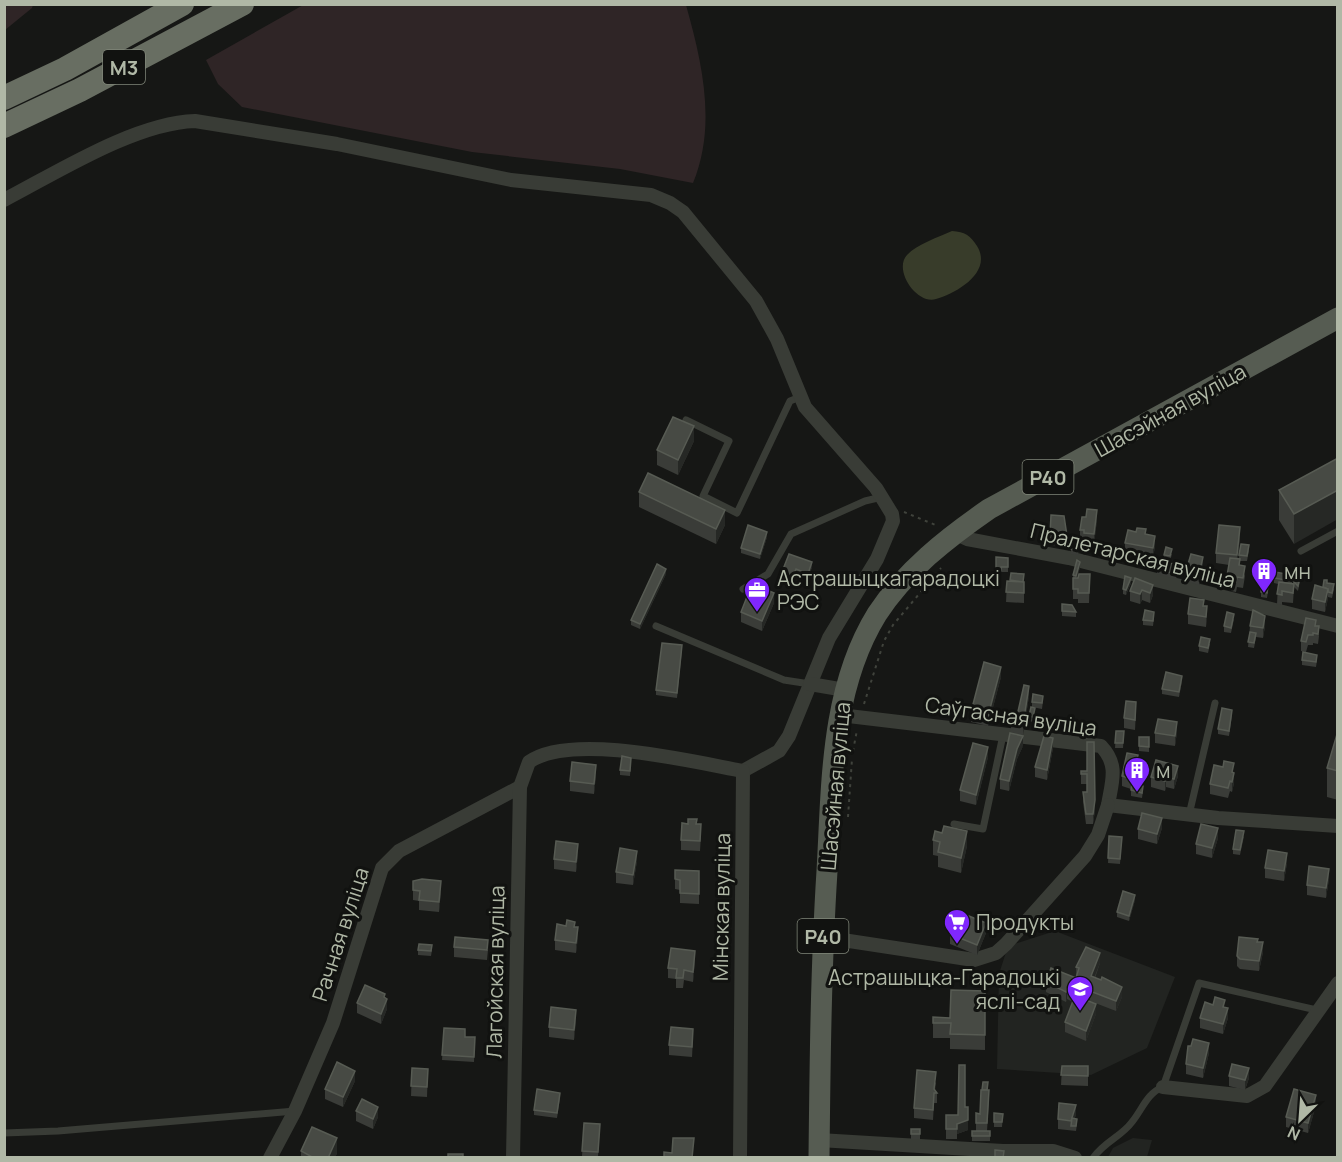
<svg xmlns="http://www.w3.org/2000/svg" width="1342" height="1162" font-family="Manrope,sans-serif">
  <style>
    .built { fill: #222421 }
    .green { fill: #2f2526 }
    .water { fill: #383c2a }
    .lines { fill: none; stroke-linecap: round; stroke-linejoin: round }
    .path { stroke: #40433c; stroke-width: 2; stroke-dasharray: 3 4.5; stroke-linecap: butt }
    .lane { stroke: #393c36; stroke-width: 7 }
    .street { stroke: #393c36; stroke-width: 14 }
    .primary { stroke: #565c52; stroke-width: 21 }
    .highway { stroke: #686e62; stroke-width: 24 }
    .wall { fill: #3a3c38 }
    .shaded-wall { fill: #262825 }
    .building { fill: #474a44; stroke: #575b53; stroke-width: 1.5 }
    .labels { text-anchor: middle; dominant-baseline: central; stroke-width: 6; stroke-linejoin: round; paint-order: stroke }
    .shield { fill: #111210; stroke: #808679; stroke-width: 1.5 }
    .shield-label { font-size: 20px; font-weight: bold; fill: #b0b8a6 }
    .street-label { font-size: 21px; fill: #b0b8a6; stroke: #111210 }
    .poi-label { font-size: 21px; fill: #b0b8a6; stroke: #111210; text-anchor: start }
  </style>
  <rect width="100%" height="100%" fill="#161715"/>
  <g class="built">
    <polygon points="1055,931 1175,977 1147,1048 1091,1075 997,1069 999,974 1008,946"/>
    <polygon points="1133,1138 1152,1140 1147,1157 1108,1157 1113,1148"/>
  </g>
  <g class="green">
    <polygon points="5,4 33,4 33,5 32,8 5,30"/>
    <path d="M 305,4 L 686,5 C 702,62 717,125 693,183 L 620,169 L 472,152 L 242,107 L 218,84 L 206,60 Z"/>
  </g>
  <path class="water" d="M 952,231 C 965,232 970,235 977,246 C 993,272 957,293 936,299 C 917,305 893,270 907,255 C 917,244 939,237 952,231 Z"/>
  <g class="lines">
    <g class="path">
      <polyline points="904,512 938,526"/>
      <polyline points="864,704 884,641 893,625 941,568"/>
      <polyline points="853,751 857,730"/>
      <polyline points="848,817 852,759"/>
    </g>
    <g class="lane">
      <polyline points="686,420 729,441 703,496 737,513 790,401 800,397"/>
      <polyline points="1301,551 1338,531"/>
      <polyline points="743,589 768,574 791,534 865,501 882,497"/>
      <polyline points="656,626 784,680 810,684"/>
      <polyline points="1189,815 1215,703"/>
      <polyline points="954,824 983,829 1003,735"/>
      <polyline points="4,1133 58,1131 295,1111"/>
      <path d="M 1093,1158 C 1105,1141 1121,1137 1132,1122 C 1142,1110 1147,1093 1163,1087 L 1199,983 L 1321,1011"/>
    </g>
    <g class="street">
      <path d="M 4,200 C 58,172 135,123 195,121 L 337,144 L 511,180 L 651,195 L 670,203 L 683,212 L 756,301 L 777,339 L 805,407 L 876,488 L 892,514 L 893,521 L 877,559 L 829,638 L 789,736 L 779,751 L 743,771"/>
      <polyline points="954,533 967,539 1069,558 1338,626"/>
      <polyline points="810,684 845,690"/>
      <path d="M 840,715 L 1101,746 C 1119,765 1112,781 1108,805 L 1218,818 L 1338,826"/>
      <polyline points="823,937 974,960 996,953 1006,944 1085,856 1098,835 1108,805"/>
      <polyline points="1163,1087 1247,1096 1265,1086 1338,983"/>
      <polyline points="819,1140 1003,1151 1053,1151 1075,1158"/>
      <polyline points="270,1158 295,1111 333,1023 382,868 399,851 520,787"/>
      <path d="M 513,1158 L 520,787 L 529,762 C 571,732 694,762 743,771"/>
      <polyline points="740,1158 743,771"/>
    </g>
    <path class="primary" d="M 819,1158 C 820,1062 821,966 827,871 C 832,785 830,690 877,614 C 905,571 947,538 989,509 L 1338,318"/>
    <g class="highway">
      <polyline points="4,98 65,69 182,4"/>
      <polyline points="4,126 80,90 242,4"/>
    </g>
  </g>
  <g class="wall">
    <polygon points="694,441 678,475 657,465 657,450"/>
    <polygon points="1338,458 1294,544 1279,520 1279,490"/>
    <polygon points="639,492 725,525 716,544 639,507"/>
    <polygon points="1097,520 1094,544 1084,543 1084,540 1080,540 1080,530"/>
    <polygon points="1146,534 1155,546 1153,558 1125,553 1125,543"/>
    <polygon points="1050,535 1067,536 1067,546 1050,545"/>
    <polygon points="767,537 760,559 741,553 741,548"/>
    <polygon points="1240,537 1238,559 1239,559 1239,555 1249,550 1247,561 1240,561 1240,565 1245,576 1243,588 1237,587 1236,592 1231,591 1231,586 1227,586 1229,565 1216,563 1216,553"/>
    <polygon points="1079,545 1078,555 1071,554 1071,549"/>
    <polygon points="1172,554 1170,561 1164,560 1164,555"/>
    <polygon points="996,557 1008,558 1008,572 1001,572 1001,575 996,575"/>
    <polygon points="1166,564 1179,568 1176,579 1157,574 1157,569"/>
    <polygon points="812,567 808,579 796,574 793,581 782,577 782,572"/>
    <polygon points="1080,567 1077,578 1090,574 1089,603 1078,603 1078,599 1073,599 1073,575"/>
    <polygon points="1203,567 1199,585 1186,581 1186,571"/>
    <polygon points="1011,573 1024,582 1024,603 1006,602 1007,581 1010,581"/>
    <polygon points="666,574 640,629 631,625 631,620"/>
    <polygon points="1294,575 1300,581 1298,591 1294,587 1293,603 1282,602 1282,605 1277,604 1278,584 1274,583 1274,578 1292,580 1292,583 1293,583"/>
    <polygon points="1135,578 1153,595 1150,603 1142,600 1140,604 1130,601 1130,591"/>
    <polygon points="1131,583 1126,595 1123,594 1123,589"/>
    <polygon points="1327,583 1334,589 1332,598 1328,597 1325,612 1312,609 1312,599"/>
    <polygon points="1268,591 1267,598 1261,597 1261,592"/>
    <polygon points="774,603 762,631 741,622 741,612"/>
    <polygon points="1062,604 1076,612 1076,617 1062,616"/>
    <polygon points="1204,606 1207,616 1206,627 1188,624 1188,614"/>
    <polygon points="1154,617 1153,626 1143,625 1143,620"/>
    <polygon points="1234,619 1231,633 1224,632 1224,626"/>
    <polygon points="1250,626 1265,626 1263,638 1256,637 1254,648 1248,647"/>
    <polygon points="1316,626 1319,636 1318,644 1313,643 1313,645 1308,645 1306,652 1301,651 1301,641"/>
    <polygon points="1210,644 1208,653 1199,651 1199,646"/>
    <polygon points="682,650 677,698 656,695 656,690"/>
    <polygon points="1302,660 1317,660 1316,667 1302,665"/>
    <polygon points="1001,677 988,726 971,722 971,712"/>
    <polygon points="1182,681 1179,697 1162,694 1162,689"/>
    <polygon points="1029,696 1023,735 1011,732 1011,722 1017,716"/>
    <polygon points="1043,701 1042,709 1032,707 1032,702"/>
    <polygon points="1136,712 1135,730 1124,728 1124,718"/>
    <polygon points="1035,713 1033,722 1029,721 1029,716"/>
    <polygon points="1232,715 1229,736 1218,734 1218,729"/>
    <polygon points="1116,731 1124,731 1123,748 1115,748"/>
    <polygon points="1338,731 1338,800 1327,797 1327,768"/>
    <polygon points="1177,732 1175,746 1155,743 1155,733"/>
    <polygon points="1139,737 1149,737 1149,752 1139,751"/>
    <polygon points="1023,746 1017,759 1009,791 1000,789 1000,779"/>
    <polygon points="1053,748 1047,780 1035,777 1035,767"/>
    <polygon points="988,757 976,805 960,801 960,790"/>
    <polygon points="631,763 630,776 620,775 620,770"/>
    <polygon points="1138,765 1133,784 1143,791 1142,798 1131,796 1131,789 1122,786 1122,776"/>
    <polygon points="1081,771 1087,771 1095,810 1093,824 1086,824 1083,802 1083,792 1087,792 1087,784 1081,784"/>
    <polygon points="1234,773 1234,783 1232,792 1230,791 1228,798 1210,794 1210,784"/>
    <polygon points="596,775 594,794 570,791 570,781"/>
    <polygon points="1178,776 1174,789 1166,787 1165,791 1151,787 1151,777"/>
    <polygon points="697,824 701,834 700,851 681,850 681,840"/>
    <polygon points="1162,828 1157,844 1138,839 1138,829"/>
    <polygon points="1109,836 1122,837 1120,864 1108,863"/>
    <polygon points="1244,836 1240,855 1233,854 1233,849"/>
    <polygon points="1218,838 1212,858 1196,854 1196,844"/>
    <polygon points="933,840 967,846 961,873 938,867 938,856 933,855"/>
    <polygon points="578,854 576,872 554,869 554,859"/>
    <polygon points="637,861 633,885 616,883 616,872"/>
    <polygon points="1287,863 1284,881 1265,878 1265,868"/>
    <polygon points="675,870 699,871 699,904 680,903 680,890 675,889"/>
    <polygon points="1329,879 1326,898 1307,895 1307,885"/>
    <polygon points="413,881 441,891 439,912 419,910 419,901 413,900"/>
    <polygon points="1135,900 1129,921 1117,917 1117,912"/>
    <polygon points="575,927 578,937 576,953 555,950 555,940"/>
    <polygon points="986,933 977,955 950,944 950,934"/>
    <polygon points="454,947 488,950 487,960 454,957"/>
    <polygon points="418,950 432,950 431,956 418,955"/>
    <polygon points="1263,952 1259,971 1240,969 1237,966 1237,956"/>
    <polygon points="695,961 693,982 684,980 683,988 676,988 676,979 668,978 668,968"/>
    <polygon points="1100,963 1095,978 1122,997 1116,1011 1090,1001 1089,1002 1096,1014 1086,1041 1065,1032 1065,1022 1073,1002 1067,999 1066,1002 1046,992 1046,982 1076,978 1076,967"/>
    <polygon points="985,991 985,1050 950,1049 950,1038 933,1038 933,1017 950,1018"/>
    <polygon points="357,1003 387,1009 381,1024 357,1013"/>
    <polygon points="1225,1007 1228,1018 1223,1034 1200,1028 1200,1018"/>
    <polygon points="576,1020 574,1040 549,1037 549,1027"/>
    <polygon points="444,1028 465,1037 475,1037 474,1062 442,1060"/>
    <polygon points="693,1039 692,1057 669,1055 669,1045"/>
    <polygon points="1191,1046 1209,1053 1203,1078 1186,1074 1186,1064"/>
    <polygon points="1062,1066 1088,1066 1088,1086 1061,1085"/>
    <polygon points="412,1068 428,1069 427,1097 411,1096"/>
    <polygon points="1229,1076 1249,1078 1245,1090 1229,1086"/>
    <polygon points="355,1081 343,1107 325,1099 325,1089"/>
    <polygon points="936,1082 935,1090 937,1093 937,1103 934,1103 933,1120 914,1118 914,1108"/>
    <polygon points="988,1090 989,1100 987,1131 990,1131 990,1141 972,1141 972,1131 976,1131 976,1113 980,1114"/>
    <polygon points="560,1098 557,1118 534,1115 534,1110"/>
    <polygon points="1316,1105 1308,1133 1286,1127 1286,1117"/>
    <polygon points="965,1107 968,1130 957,1134 957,1139 946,1139 946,1115 958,1115"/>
    <polygon points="356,1111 378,1117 373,1129 356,1121"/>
    <polygon points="994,1113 1003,1114 1002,1127 994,1127"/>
    <polygon points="1076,1115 1074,1119 1077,1124 1076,1131 1058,1129 1058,1119"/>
    <polygon points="584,1123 600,1124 598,1157 582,1156"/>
    <rect x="911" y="1129" width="9" height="10"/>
    <polygon points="301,1151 337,1153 335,1158 301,1158"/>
  </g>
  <g class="shaded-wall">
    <polygon points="694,426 694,441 678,475 678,460"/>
    <polygon points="1338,490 1338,519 1294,544 1294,514"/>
    <polygon points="725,510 725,525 716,544 716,529"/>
    <polygon points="1097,510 1097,520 1094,544 1094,534"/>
    <polygon points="1240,527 1240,537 1237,565 1237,555"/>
    <polygon points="767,532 767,537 760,559 760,554"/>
    <polygon points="1155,536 1155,546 1153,558 1153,548"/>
    <polygon points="1203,557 1203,567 1199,585 1199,575"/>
    <polygon points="812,562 812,567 808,579 808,574"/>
    <polygon points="1080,562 1080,567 1076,581 1076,576"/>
    <polygon points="666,569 666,574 640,629 640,624"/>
    <polygon points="1131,578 1131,583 1126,595 1126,590"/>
    <polygon points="1153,585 1153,595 1150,603 1150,593"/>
    <polygon points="1328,589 1328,599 1325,612 1325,602"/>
    <polygon points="1142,590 1142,600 1140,604 1140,594"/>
    <polygon points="774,593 774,603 762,631 762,621"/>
    <polygon points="1207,606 1207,616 1206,627 1206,617"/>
    <polygon points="1265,616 1265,626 1263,638 1263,628"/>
    <polygon points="1001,667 1001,677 988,726 988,716"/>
    <polygon points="1182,676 1182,681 1179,697 1179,692"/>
    <polygon points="1029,686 1029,696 1023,735 1023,725"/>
    <polygon points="1177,722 1177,732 1175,746 1175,736"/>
    <polygon points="1023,736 1023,746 1017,759 1009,791 1009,781 1017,749"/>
    <polygon points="1053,738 1053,748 1047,780 1047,770"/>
    <polygon points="988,747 988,757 976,805 976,795"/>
    <polygon points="1138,755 1138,765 1132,789 1132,779"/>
    <polygon points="596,765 596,775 594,794 594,784"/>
    <polygon points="1178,766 1178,776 1174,789 1174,779"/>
    <polygon points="1234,773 1234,783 1232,792 1232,782"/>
    <polygon points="1166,777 1166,787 1165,791 1165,781"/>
    <polygon points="1095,800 1095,810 1093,824 1093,814"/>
    <polygon points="1162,818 1162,828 1157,844 1157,834"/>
    <polygon points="1218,828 1218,838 1212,858 1212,848"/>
    <polygon points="967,831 967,846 961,873 961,858"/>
    <polygon points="578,844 578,854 576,872 576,862"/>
    <polygon points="637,851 637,861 633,885 633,875"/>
    <polygon points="1287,853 1287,863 1284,881 1284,871"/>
    <polygon points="1329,869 1329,879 1326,898 1326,888"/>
    <polygon points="441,881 441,891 439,912 439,902"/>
    <polygon points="1135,895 1135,900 1129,921 1129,916"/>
    <polygon points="986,923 986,933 977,955 977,945"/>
    <polygon points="578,927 578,937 576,953 576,943"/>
    <polygon points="1263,942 1263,952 1259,971 1259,961"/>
    <polygon points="695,951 695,961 693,982 693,972"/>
    <polygon points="1100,953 1100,963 1091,986 1091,976"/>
    <polygon points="1122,987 1122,997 1116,1011 1116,1001"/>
    <polygon points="1067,989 1067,999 1066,1002 1066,992"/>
    <polygon points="1090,991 1090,1001 1086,1010 1086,1000"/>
    <polygon points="387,999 387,1009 381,1024 381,1014"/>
    <polygon points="1096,1004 1096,1014 1086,1041 1086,1031"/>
    <polygon points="1228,1008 1228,1018 1223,1034 1223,1024"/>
    <polygon points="576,1010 576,1020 574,1040 574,1030"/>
    <polygon points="1209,1043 1209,1053 1203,1078 1203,1068"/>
    <polygon points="1249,1068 1249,1078 1245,1090 1245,1080"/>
    <polygon points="355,1071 355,1081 343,1107 343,1097"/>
    <polygon points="1316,1095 1316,1105 1308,1133 1308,1123"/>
    <polygon points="1076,1105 1076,1115 1072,1126 1071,1126 1071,1131 1071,1121"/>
    <polygon points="378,1107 378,1117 373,1129 373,1119"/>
    <polygon points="968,1107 968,1130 957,1134 957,1124"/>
    <polygon points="337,1138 337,1153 335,1158 328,1158"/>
  </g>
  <g class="building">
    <polygon points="673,417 694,426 678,460 657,450"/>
    <polygon points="1338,458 1338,490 1294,514 1279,490"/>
    <polygon points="648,473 725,510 716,529 639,492"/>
    <polygon points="1087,509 1097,510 1094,534 1084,533 1084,530 1080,530 1082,517 1086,517"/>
    <polygon points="1051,515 1064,516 1067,536 1050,535"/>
    <polygon points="748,525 767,532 760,554 741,548"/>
    <polygon points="1219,525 1240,527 1237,555 1216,553"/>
    <polygon points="1137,528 1146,529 1145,534 1155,536 1153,548 1125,543 1128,530 1136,532"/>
    <polygon points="1073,539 1079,540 1078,550 1071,549"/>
    <polygon points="1241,544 1249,545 1247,556 1239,555"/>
    <polygon points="1166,547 1172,549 1170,556 1164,555"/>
    <polygon points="789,554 812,562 808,574 796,569 793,576 782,572"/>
    <polygon points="1191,554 1203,557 1199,575 1186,571"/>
    <polygon points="996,557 1008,558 1008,567 1001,567 1001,570 996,569"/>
    <polygon points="1230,558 1240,559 1239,565 1245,566 1243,578 1237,577 1236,582 1231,581 1231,576 1227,576"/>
    <polygon points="1077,560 1080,562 1076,576 1073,575"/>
    <polygon points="1163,561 1166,564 1179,563 1176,574 1157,569 1159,562"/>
    <polygon points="657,564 666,569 640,624 631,620"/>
    <polygon points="1275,572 1292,575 1291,581 1274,578"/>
    <polygon points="1011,573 1024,574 1023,582 1010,580"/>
    <polygon points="1079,574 1090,574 1089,593 1078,593 1078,589 1073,589 1073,578 1078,578"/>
    <polygon points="1294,575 1300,576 1298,586 1293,581"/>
    <polygon points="1125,576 1131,578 1126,590 1123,589"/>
    <polygon points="1135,578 1153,585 1150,593 1142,590 1140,594 1130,591"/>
    <polygon points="1324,580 1327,580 1327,583 1334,584 1332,593 1328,592 1328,589 1323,587"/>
    <polygon points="1007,581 1024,582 1024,593 1006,592"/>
    <polygon points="1279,582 1294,584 1293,593 1282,591 1282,595 1277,594"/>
    <polygon points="752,584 774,593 762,621 741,612"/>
    <polygon points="1262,585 1268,586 1267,593 1261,592"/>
    <polygon points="1315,585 1328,589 1325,602 1312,599"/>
    <polygon points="1190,598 1204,600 1203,606 1207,606 1206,617 1188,614"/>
    <polygon points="1062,604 1072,605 1076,612 1062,611"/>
    <polygon points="1145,610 1154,612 1153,621 1143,620"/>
    <polygon points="1253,610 1265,616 1263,628 1250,626"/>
    <polygon points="1227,612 1234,614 1231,628 1224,626"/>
    <polygon points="1306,618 1316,620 1315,626 1319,626 1318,634 1313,633 1313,635 1308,635 1306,642 1301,641"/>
    <polygon points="1250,632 1256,633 1254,643 1248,642"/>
    <polygon points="1201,637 1210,639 1208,648 1199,646"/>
    <polygon points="662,643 682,645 677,693 656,690"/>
    <polygon points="1303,652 1317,655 1316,662 1302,660"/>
    <polygon points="984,662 1001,667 988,716 971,712"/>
    <polygon points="1166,672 1182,676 1179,692 1162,689"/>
    <polygon points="1024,685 1029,686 1023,725 1011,722 1013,715 1017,716"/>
    <polygon points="1033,694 1043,696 1042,703 1032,702"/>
    <polygon points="1126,701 1136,702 1135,720 1124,718"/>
    <polygon points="1031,707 1035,708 1033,717 1029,716"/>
    <polygon points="1222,708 1232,710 1229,731 1218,729"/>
    <polygon points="1158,719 1177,722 1175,736 1155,733"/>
    <polygon points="1116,731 1124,731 1123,743 1115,743"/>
    <polygon points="1338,731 1338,771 1327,768"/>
    <polygon points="1010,733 1023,736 1017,749 1009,781 1000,779"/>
    <polygon points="1044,736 1053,738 1047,770 1035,767"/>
    <polygon points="1139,737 1149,737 1149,747 1139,746"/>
    <polygon points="1087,742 1094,742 1095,800 1093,814 1086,814 1083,792 1087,792 1087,774 1081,774 1081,771 1087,771"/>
    <polygon points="973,743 988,747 976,795 960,790"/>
    <polygon points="1127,753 1138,755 1132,779 1122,776"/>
    <polygon points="622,756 631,758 630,771 620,770"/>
    <polygon points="1156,760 1178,766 1174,779 1166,777 1165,781 1151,777"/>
    <polygon points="1224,761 1234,763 1232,772 1234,773 1232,782 1230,781 1228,788 1210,784 1214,765 1223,767"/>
    <polygon points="572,762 596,765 594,784 570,781"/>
    <polygon points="1132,784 1143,786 1142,793 1131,790"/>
    <polygon points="1142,813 1162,818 1157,834 1138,829"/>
    <polygon points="688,819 697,819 696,824 701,824 700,841 681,840 682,823 688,824"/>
    <polygon points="1201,824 1218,828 1212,848 1196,844"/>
    <polygon points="944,826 967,831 961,858 938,852 940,842 933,840 935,831 942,833"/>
    <polygon points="1236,830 1244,831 1240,850 1233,849"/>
    <polygon points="1109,836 1122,837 1120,859 1108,858"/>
    <polygon points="556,841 578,844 576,862 554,859"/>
    <polygon points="620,848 637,851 633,875 616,872"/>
    <polygon points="1268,850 1287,853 1284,871 1265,868"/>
    <polygon points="1309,866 1329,869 1326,888 1307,885"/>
    <polygon points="675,870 699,871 699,894 680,893 680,880 675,879"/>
    <polygon points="422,879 441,881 439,902 419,900 420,891 413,890 413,881"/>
    <polygon points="1123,891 1135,895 1129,916 1117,912"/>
    <polygon points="959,912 986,923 977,945 950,934"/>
    <polygon points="567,920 575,922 574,927 578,927 576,943 555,940 557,924 566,926"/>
    <polygon points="455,937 488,940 487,950 454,947"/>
    <polygon points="1239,937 1258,939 1257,942 1263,942 1259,961 1240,959 1237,956"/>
    <polygon points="419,944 432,945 431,951 418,950"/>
    <polygon points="1086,947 1100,953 1091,976 1101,980 1102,977 1122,987 1116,1001 1090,991 1086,1000 1096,1004 1086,1031 1065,1022 1076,993 1067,989 1066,992 1046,982 1051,968 1076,978 1079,968 1076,967"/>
    <polygon points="671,948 695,951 693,972 684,970 683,978 676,978 677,969 668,968"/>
    <polygon points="365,985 385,994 384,997 387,999 381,1014 357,1003"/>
    <polygon points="951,990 985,991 985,1035 950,1034 951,1023 933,1023 933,1017 950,1018"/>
    <polygon points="1215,997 1225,1000 1223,1007 1228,1008 1223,1024 1200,1018 1205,1002 1213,1005"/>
    <polygon points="551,1007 576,1010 574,1030 549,1027"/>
    <polygon points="671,1027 693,1029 692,1047 669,1045"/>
    <polygon points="444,1028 465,1029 465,1037 475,1037 474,1057 442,1055"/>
    <polygon points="1193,1039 1209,1043 1203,1068 1186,1064 1188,1046 1191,1046"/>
    <polygon points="337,1062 355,1071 343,1097 325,1089"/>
    <polygon points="1232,1064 1249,1068 1245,1080 1229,1076"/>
    <polygon points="959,1065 965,1065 965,1107 968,1107 968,1120 957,1124 957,1129 946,1129 946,1115 958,1115"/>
    <polygon points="1062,1066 1088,1066 1088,1076 1061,1075"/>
    <polygon points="412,1068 428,1069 427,1087 411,1086"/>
    <polygon points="917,1070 936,1072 934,1089 937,1093 934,1093 933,1110 914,1108"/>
    <polygon points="983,1082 988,1082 987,1090 982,1090"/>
    <polygon points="537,1089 560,1093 557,1113 534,1110"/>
    <polygon points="1294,1089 1316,1095 1308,1123 1286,1117"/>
    <polygon points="981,1090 989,1090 987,1123 976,1123 976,1113 980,1114"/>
    <polygon points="362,1099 378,1107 373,1119 356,1111"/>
    <polygon points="1059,1103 1076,1105 1071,1121 1058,1119"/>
    <polygon points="994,1113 1003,1114 1002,1122 994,1122"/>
    <polygon points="1072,1118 1077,1119 1076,1126 1071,1126"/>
    <polygon points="584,1123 600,1124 598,1152 582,1151"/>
    <polygon points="312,1127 337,1138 328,1158 314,1158 301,1151"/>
    <rect x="911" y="1129" width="9" height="5"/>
    <rect x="972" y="1131" width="18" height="5"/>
    <polygon points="673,1138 694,1138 692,1158 664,1158 664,1152 672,1153"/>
    <polygon points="995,1150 1004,1151 1003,1158 995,1158"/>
    <rect x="448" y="1154" width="15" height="4"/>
  </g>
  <defs>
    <g id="building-pin" transform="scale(1.35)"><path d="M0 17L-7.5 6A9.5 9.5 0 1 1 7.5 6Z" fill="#8027fd" stroke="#111210"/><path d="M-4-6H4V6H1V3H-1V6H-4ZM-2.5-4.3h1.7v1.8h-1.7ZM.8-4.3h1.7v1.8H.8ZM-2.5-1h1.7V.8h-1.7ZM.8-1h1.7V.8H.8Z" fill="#fff"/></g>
    <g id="office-pin" transform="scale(1.35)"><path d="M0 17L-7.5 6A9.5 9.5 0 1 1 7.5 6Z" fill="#8027fd" stroke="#111210"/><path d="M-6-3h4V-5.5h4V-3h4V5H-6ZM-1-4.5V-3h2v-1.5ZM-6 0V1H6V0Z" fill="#fff"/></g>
    <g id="supermarket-pin" transform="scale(1.35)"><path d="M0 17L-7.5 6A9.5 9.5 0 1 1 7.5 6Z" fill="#8027fd" stroke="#111210"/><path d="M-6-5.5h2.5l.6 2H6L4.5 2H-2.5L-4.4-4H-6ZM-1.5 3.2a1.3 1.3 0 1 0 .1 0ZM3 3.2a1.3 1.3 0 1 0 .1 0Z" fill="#fff"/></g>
    <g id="school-pin" transform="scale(1.35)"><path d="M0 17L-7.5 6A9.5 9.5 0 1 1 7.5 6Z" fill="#8027fd" stroke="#111210"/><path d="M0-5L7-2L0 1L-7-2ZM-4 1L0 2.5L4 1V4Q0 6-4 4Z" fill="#fff"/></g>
  </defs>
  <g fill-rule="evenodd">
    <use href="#building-pin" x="1264" y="571"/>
    <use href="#office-pin" x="757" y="590"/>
    <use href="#building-pin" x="1137" y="770"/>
    <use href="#supermarket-pin" x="957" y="922"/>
    <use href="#school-pin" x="1080" y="989"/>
  </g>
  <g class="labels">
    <g class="shield">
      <rect x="103" y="50" width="42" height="34" rx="4.5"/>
      <rect x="1022.5" y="460" width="51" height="34" rx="4.5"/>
      <rect x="797.5" y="919" width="51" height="34" rx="4.5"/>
    </g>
    <g class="shield-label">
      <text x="124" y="67">М3</text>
      <text x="1048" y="477">Р40</text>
      <text x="823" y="936">Р40</text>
    </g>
    <g class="street-label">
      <text transform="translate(1170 410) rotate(-29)">Шасэйная вуліца</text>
      <text transform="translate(1133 555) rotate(14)">Пралетарская вуліца</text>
      <text transform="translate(1011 716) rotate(8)">Саўгасная вуліца</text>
      <text transform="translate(835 786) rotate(-85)">Шасэйная вуліца</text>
      <text transform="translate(721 907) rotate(-89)">Мінская вуліца</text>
      <text transform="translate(340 934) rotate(-72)">Рачная вуліца</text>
      <text transform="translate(495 972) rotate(-89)">Лагойская вуліца</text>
    </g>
    <g class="poi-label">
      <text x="1284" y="571">мн</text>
      <text x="777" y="578">Астрашыцкагарадоцкі<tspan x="777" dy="24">РЭС</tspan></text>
      <text x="1156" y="770">м</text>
      <text x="976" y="922">Продукты</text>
      <text x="1060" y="977" text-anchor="end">Астрашыцка-Гарадоцкі<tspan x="1060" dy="24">яслі-сад</tspan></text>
    </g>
  </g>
  <rect width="1342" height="1162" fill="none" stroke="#b0b8a6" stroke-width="12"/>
  <g transform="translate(1300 1120) rotate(205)" stroke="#111210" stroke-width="4.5" paint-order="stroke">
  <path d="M0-4.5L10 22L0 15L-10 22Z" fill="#b0b8a6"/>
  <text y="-9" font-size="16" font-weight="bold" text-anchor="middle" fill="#b0b8a6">N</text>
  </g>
</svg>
